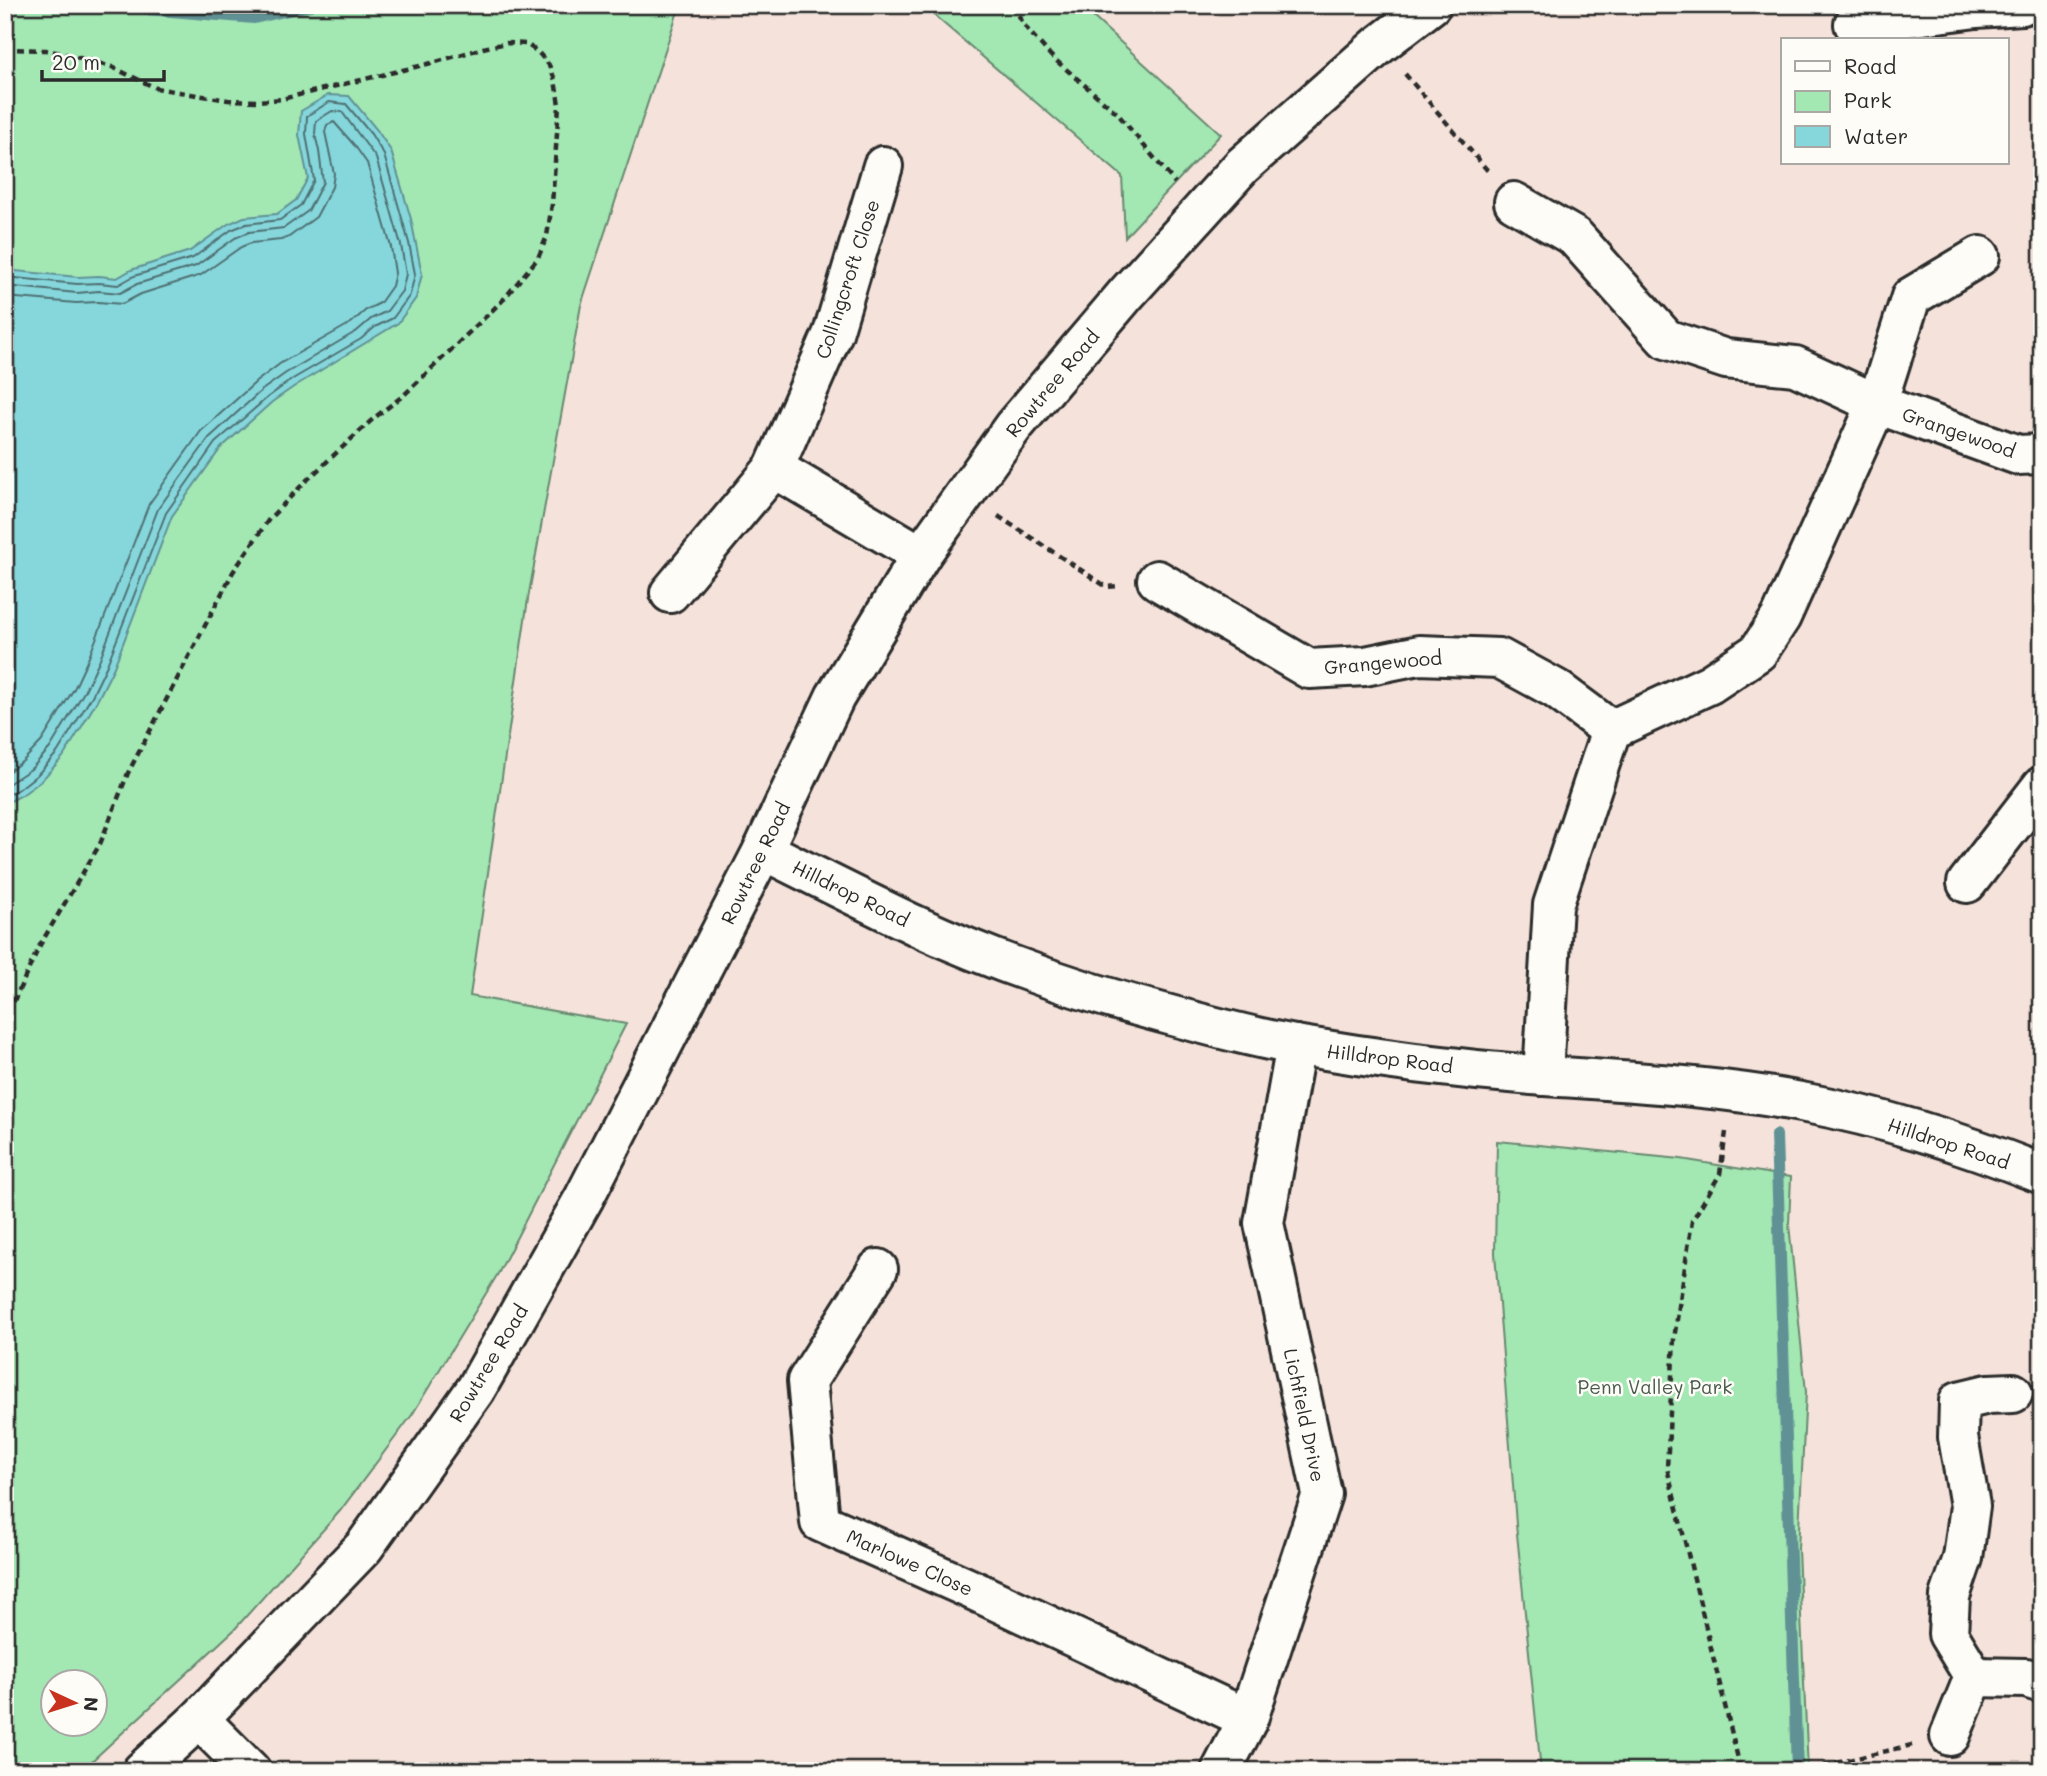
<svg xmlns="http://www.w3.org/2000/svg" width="2047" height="1776" font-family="Mali,sans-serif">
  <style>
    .green { fill: #a3e7b3; stroke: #67896f; stroke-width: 2; fill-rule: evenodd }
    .water { fill: #85d7dc; stroke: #619295; stroke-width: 2 }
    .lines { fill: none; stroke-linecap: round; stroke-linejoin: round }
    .shore { stroke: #4f7072; stroke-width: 2 }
    .stream { stroke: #619295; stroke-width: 12 }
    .minor-casing { stroke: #2b2b2b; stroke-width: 44 }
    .path { stroke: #2b2b2b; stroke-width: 4.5; stroke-dasharray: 7 5; stroke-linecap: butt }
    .minor { stroke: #fdfcf7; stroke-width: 38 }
    .labels { text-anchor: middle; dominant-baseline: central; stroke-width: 5; stroke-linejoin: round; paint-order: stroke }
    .street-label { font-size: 19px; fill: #2b2b2b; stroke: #fdfcf7 }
    .park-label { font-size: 19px; fill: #495a4d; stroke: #fdfcf7 }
  </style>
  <rect width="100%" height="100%" fill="#f5e3db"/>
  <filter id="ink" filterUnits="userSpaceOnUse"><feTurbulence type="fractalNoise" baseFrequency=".0143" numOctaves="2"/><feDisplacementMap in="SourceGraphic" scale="14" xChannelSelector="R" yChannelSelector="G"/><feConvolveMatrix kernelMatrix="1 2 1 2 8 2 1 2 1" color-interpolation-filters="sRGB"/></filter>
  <g filter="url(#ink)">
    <g class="green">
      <path d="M 5,5 L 680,5 L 581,305 L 528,599 L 470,996 L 626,1024 L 499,1272 L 412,1415 L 340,1511 L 234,1630 L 81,1771 L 5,1771 ZM 52,1682 L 94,1682 L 94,1724 L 52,1724 Z"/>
      <polygon points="922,5 1080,5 1221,134 1125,237 1122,176"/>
      <polygon points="1497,1141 1681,1159 1791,1177 1789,1224 1806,1392 1798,1549 1808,1771 1541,1771 1516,1524 1495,1253"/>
    </g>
    <polygon class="water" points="328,95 349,96 377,130 391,151 411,219 422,274 416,298 398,323 295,386 272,402 221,448 172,516 114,667 98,699 81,728 63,757 41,781 22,795 5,804 5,270 78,277 99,276 117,278 131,270 190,251 228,224 244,217 277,214 296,200 308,178 299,135 301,111"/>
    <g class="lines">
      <g class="shore">
        <polyline points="5,277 77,284 99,283 118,285 134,276 193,258 231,230 246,224 280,220 301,205 314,180 306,134 307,116 329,102 346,104 371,134 384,155 409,243 415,274 410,295 393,318 375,327 361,339 291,380 268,397 215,443 166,513 107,665 92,696 75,724 57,753 37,775 19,789 5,796"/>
        <polyline points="5,286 77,293 99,291 120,293 137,284 196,266 235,238 249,232 284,228 308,211 323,182 319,151 315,134 316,121 332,111 342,112 376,158 401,245 406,274 402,291 387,311 371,319 357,331 286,373 262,390 209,438 158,509 99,661 84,692 50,748 31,769 5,786"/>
        <polyline points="5,297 76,303 98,302 122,304 141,294 201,275 241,247 251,243 281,240 289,237 316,217 332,187 334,174 325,132 327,125 334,122 355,146 367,163 391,247 395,273 392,286 380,303 366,310 351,323 281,363 257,381 201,431 149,504 89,657 75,687 42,741 23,761 5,774"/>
      </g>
      <g class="stream">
        <polyline points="137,5 147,9 254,18 310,5"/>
        <polyline points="1776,1135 1797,1771"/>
      </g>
      <g class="minor-casing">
        <g id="minor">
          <polyline points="1854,24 1976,8 2022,5"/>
          <polyline points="1514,202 1575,237 1666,339 1726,359 1795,366 1877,404 2018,455 2042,454"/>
          <polyline points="774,468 921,555"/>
          <polyline points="1157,580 1309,669 1365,666 1419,655 1499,658 1556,689 1611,730"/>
          <polyline points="670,593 774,468 833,333 883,166"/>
          <path d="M 763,850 C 815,876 866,902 919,927 C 1002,965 1089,994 1177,1017 C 1218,1028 1259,1039 1301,1046 C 1382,1060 1464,1070 1546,1076 C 1633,1082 1720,1086 1806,1103 C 1886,1118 1966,1144 2042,1174"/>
          <polyline points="1967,883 2042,786"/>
          <polyline points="1543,1076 1553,905 1611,730 1710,684 1758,652 1781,617 1877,404 1911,297 1980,256"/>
          <polyline points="878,1269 807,1381 820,1522 977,1592 1248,1719"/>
          <polyline points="1974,1677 2026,1678 2042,1683"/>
          <polyline points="199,1719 251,1771"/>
          <polyline points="1950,1736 1974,1677 1948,1634 1950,1596 1963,1558 1970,1506 1958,1437 1959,1401 1988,1394 2013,1393"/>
          <polyline points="142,1771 199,1719 364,1547 476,1389 584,1198 763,850 835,697 921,555 1013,427 1127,293 1242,166 1379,45 1431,5"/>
          <polyline points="1221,1771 1248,1719 1322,1494 1264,1223 1296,1045"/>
        </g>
      </g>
      <g class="path">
        <polyline points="1012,5 1027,29 1052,57 1117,113 1175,183"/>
        <polyline points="5,49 46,50 61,53 112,67 156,88 197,95 228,100 257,101 282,99 436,62 483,48 507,43 526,44 538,52 549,65 555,80 559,105 552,204 547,236 538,258 503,300 404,395 374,418 306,481 269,519 233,572 128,773 100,844 40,945 5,1020"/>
        <polyline points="1405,74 1488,171"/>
        <polyline points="998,516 1107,587 1118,586"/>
        <polyline points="1726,1132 1720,1174 1692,1221 1674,1339 1667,1468 1741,1771"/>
        <polyline points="1815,1771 1815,1768 1912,1745"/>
      </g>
      <use href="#minor" class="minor"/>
    </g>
  </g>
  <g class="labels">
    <g class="street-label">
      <text transform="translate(847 279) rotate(-72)">Collingcroft Close</text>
      <text transform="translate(1052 383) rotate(-50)">Rowtree Road</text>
      <text transform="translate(1959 432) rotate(19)">Grangewood</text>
      <text transform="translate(1383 662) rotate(-5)">Grangewood</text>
      <text transform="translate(755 863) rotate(-64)">Rowtree Road</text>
      <text transform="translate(851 893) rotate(26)">Hilldrop Road</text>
      <text transform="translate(1390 1058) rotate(7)">Hilldrop Road</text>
      <text transform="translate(1949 1143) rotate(18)">Hilldrop Road</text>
      <text transform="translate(488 1363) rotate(-59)">Rowtree Road</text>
      <text transform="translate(1305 1415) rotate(78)">Lichfield Drive</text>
      <text transform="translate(910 1562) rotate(24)">Marlowe Close</text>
    </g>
    <g class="park-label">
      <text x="1655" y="1386">Penn Valley Park</text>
    </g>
  </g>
  <rect width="2047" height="1776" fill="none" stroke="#fdfcf7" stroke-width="28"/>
  <rect x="14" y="14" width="2019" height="1748" fill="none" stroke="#2b2b2b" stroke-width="2.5" filter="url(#ink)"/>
  <rect x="1781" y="38" width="228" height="126" fill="#fdfcf7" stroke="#a9a8a5" stroke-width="2"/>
  <rect x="1795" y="61" width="35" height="10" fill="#fdfcf7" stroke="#a9a8a5" stroke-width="2"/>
  <text x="1844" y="74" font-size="21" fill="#2b2b2b">Road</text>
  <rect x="1795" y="91" width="35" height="21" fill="#a3e7b3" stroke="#a9a8a5" stroke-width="2"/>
  <text x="1844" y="108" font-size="21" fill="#2b2b2b">Park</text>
  <rect x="1795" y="126" width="35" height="21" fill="#85d7dc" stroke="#a9a8a5" stroke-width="2"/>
  <text x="1844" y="144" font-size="21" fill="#2b2b2b">Water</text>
  <g transform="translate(74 1703) rotate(94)"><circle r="33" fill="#fdfcf7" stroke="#a9a8a5" stroke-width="2"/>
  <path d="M0-5L12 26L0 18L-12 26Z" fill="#c8321e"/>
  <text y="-10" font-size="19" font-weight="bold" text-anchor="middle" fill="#2b2b2b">N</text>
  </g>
  <path d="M42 70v10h122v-10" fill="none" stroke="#2b2b2b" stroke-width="3.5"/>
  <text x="52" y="70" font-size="21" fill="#2b2b2b" stroke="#fdfcf7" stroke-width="5" paint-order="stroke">20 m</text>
</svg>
